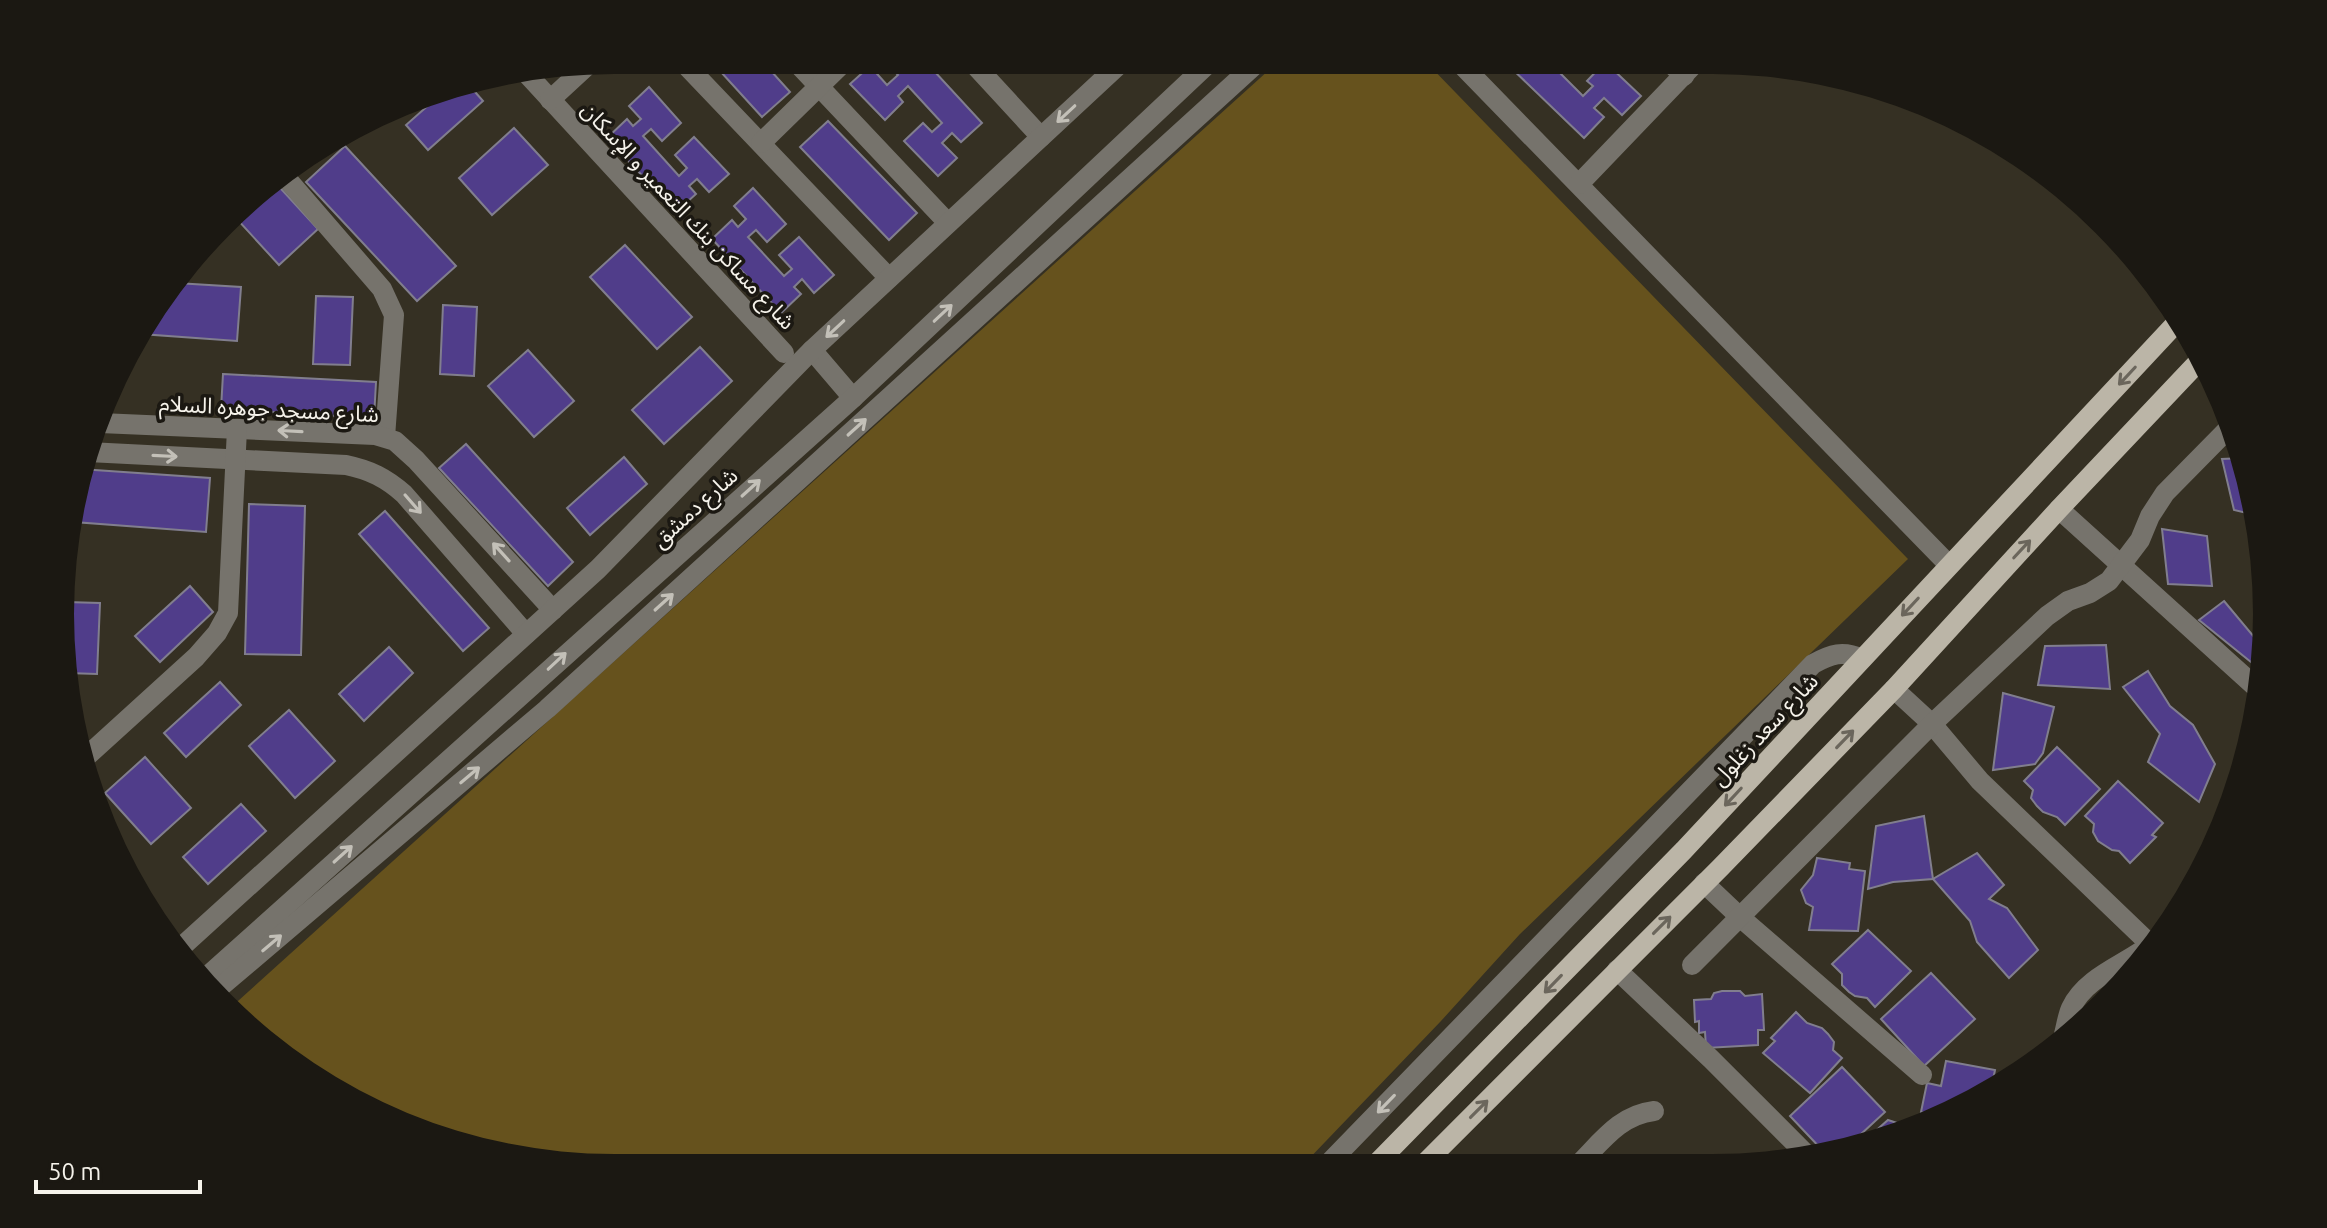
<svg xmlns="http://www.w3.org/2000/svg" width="2327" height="1228" font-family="Ubuntu,'Noto Sans Arabic',sans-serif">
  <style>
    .green { fill: #66521d }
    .building { fill: #503d8a; stroke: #817e8e; stroke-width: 2 }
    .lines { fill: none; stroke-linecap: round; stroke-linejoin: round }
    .minor { stroke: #76736c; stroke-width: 20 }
    .major { stroke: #bbb5a7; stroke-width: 20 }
    .oneway { stroke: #c3c0b8 }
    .oneway2 { stroke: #6b665c }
    .labels { text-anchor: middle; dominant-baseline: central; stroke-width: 7; stroke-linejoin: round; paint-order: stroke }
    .street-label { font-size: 22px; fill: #f6f3eb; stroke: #1b1812 }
  </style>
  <rect width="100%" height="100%" fill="#353023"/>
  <polygon class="green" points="1279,61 1425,61 1908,559 1520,934 1441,1021 1303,1165 578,1167 471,1149 369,1111 228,1010"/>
  <g class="building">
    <polygon points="710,60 761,60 790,92 762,117"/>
    <polygon points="892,60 924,60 982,123 961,142 952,133 942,143 957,158 938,176 904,141 923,123 932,132 942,123 908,86 898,96 903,102 885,120 850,84 870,66 887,85 898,75 888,64"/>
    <polygon points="1510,61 1548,61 1583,96 1593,86 1587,81 1605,62 1641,96 1622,115 1604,98 1594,108 1604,117 1584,138 1507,64"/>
    <polygon points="468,84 483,101 428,150 406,125 448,88"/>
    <polygon points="649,87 681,123 662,141 651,129 643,136 679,176 687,168 675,155 694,137 729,174 709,192 697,179 689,186 696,194 676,212 607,138 627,119 633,126 641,119 629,106"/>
    <polygon points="828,121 917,213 889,240 800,147"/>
    <polygon points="514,128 548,165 492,215 459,178"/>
    <polygon points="345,146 456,266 417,301 306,182"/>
    <polygon points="272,179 318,229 279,265 236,218"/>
    <polygon points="753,188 786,224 767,242 756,230 748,237 784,276 792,269 779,255 799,237 834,275 814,293 802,279 794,287 801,294 781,313 712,239 732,220 738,227 746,219 734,206"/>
    <polygon points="625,245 692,317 657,349 590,277"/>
    <polygon points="176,283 241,287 237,341 141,334 153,307"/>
    <polygon points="316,296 353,297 350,365 313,364"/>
    <polygon points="443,305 477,307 474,376 440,374"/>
    <polygon points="700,347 732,381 664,444 632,410"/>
    <polygon points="528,350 574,401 534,437 488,386"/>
    <polygon points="223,374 376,382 374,418 221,409"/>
    <polygon points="466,444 573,562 548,586 439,468"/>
    <polygon points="624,457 647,484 590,535 567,508"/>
    <polygon points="2243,458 2256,513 2251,514 2234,510 2222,459"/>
    <polygon points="80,469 210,478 206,532 74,522"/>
    <polygon points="249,504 305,506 301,655 245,654"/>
    <polygon points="385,511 489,628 463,651 359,534"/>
    <polygon points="2162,529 2207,536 2212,586 2168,584"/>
    <polygon points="190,586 213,612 160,662 135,636"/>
    <polygon points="2224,601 2254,637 2265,631 2266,651 2262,671 2199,620"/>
    <polygon points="66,602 100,603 97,674 67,673 61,651"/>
    <polygon points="2106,645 2110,689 2038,685 2045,646"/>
    <polygon points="389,647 413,673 364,721 339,694"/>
    <polygon points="2148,671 2170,706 2193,725 2215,764 2199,802 2148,762 2160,734 2123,687"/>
    <polygon points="220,682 241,705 186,757 164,733"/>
    <polygon points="2003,693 2054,707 2043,753 2035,764 1993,770"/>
    <polygon points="289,710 335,761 295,798 249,746"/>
    <polygon points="2057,747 2100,789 2065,825 2057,817 2043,812 2037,806 2031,798 2033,790 2024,781"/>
    <polygon points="145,757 191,808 151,844 105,793"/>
    <polygon points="2118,781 2163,823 2152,835 2156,837 2130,863 2119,851 2112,850 2098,841 2093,832 2094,824 2085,816"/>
    <polygon points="241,804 266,831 208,884 183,857"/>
    <polygon points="1924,816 1933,879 1893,882 1868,889 1876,826"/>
    <polygon points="1977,853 2004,885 1989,899 2007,908 2038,950 2009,978 1977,942 1970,921 1933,879"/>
    <polygon points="1817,858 1850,863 1849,869 1865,871 1858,931 1809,930 1813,907 1806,903 1801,890 1813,875"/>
    <polygon points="1868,930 1911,971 1875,1007 1867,998 1855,996 1849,992 1842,985 1842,974 1832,964"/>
    <polygon points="1931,973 1975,1019 1924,1066 1881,1019"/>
    <polygon points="1722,991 1740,991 1745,996 1762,994 1764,1030 1758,1030 1758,1045 1706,1048 1705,1032 1699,1033 1699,1021 1695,1022 1694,1000 1711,999 1714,993"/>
    <polygon points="1796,1012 1807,1023 1822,1028 1828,1034 1834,1042 1833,1050 1842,1058 1810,1093 1763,1053 1775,1041 1771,1038"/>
    <polygon points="1946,1061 1995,1070 1991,1090 1929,1124 1931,1114 1921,1112 1927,1083 1941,1086"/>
    <polygon points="1842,1067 1885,1112 1848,1146 1825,1153 1790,1116"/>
    <polygon points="1888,1120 1915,1129 1862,1143"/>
  </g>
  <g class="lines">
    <g class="minor">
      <polyline points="681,60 889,278"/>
      <polyline points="794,60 948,223"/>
      <polyline points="970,60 1041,137"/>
      <polyline points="1458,61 1949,565"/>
      <polyline points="1668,61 1684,76"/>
      <polyline points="527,74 784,353"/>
      <polyline points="550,100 589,64"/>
      <polyline points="761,143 846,60"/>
      <polyline points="281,172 382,289 394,315 385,437"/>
      <polyline points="1579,184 1697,61"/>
      <polyline points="812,350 853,398"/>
      <polyline points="100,423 375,435 395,441 416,460 553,610"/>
      <path d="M 88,452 L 346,465 C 370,470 386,478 404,494 L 526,634"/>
      <polyline points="2059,509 2259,690"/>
      <polyline points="1894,689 1932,724 1980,781 2151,945"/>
      <polyline points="86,757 196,657 217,633 228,613 237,429"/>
      <polyline points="1704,883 1741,918 1922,1075"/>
      <polyline points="177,951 598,569 812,350 1123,61"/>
      <polyline points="1692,965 1932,724 2047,616 2068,601 2090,593 2109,581 2140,540 2150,516 2165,493 2232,425"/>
      <polyline points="1617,970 1711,1059 1809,1157"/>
      <polyline points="202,981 853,398 1211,61"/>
      <polyline points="212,994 547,709 1259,61"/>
      <path d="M 2063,1038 C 2066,1028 2067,1017 2071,1008 C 2087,975 2128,964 2154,942"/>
      <path d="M 1579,1164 C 1602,1141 1620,1115 1654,1111"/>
      <path d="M 1327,1165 L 1813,664 C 1831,654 1843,650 1862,659"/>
    </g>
    <g class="major">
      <polyline points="1376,1164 1684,850 2180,319"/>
      <polyline points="1424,1164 1720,868 1894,689 2059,509 2202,358"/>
    </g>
  </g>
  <defs><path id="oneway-shaft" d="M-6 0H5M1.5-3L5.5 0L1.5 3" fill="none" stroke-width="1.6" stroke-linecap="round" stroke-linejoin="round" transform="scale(2)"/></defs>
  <g class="oneway">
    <use href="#oneway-shaft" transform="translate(1066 114) rotate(137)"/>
    <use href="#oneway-shaft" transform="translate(943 313) rotate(-43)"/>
    <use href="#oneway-shaft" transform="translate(835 329) rotate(137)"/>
    <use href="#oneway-shaft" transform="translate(857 427) rotate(-42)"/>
    <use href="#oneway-shaft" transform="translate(290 431) rotate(-177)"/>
    <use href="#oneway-shaft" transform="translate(165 456) rotate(3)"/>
    <use href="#oneway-shaft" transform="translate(751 488) rotate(-42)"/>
    <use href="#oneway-shaft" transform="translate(413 504) rotate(49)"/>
    <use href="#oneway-shaft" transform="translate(501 552) rotate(-132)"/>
    <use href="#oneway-shaft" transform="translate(664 602) rotate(-42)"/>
    <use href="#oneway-shaft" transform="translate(557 661) rotate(-43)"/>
    <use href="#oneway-shaft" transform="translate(470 775) rotate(-40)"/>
    <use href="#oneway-shaft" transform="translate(343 854) rotate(-42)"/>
    <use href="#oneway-shaft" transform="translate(272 943) rotate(-40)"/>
    <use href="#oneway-shaft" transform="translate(1386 1104) rotate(134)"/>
  </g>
  <g class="oneway2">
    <use href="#oneway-shaft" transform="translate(2127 376) rotate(133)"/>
    <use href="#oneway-shaft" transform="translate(2022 549) rotate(-47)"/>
    <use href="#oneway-shaft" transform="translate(1910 607) rotate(133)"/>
    <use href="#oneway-shaft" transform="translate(1845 739) rotate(-46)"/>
    <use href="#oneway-shaft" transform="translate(1733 797) rotate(133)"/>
    <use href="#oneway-shaft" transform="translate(1662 925) rotate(-45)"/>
    <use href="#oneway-shaft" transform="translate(1553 984) rotate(134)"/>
    <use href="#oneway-shaft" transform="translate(1479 1109) rotate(-45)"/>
  </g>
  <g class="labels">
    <g class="street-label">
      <text transform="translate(689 215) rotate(47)">شارع مساكن بنك التعمير و الإسكان</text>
      <text transform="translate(269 408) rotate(3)">شارع مسجد جوهره السلام</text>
      <text transform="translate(694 507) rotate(-42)">شارع دمشق</text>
      <text transform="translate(1764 729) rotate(-47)">شارع سعد زغلول</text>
    </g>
  </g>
  <path d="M0 0H2327V1228H0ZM614 74H1713A540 540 0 0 1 2253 614V614A540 540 0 0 1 1713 1154H614A540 540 0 0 1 74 614V614A540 540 0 0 1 614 74Z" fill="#1b1812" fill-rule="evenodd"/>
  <path d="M36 1180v12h164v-12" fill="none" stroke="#f6f3eb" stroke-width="4"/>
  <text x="48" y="1180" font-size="24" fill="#f6f3eb" stroke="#1b1812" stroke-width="6" paint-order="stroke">50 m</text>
</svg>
